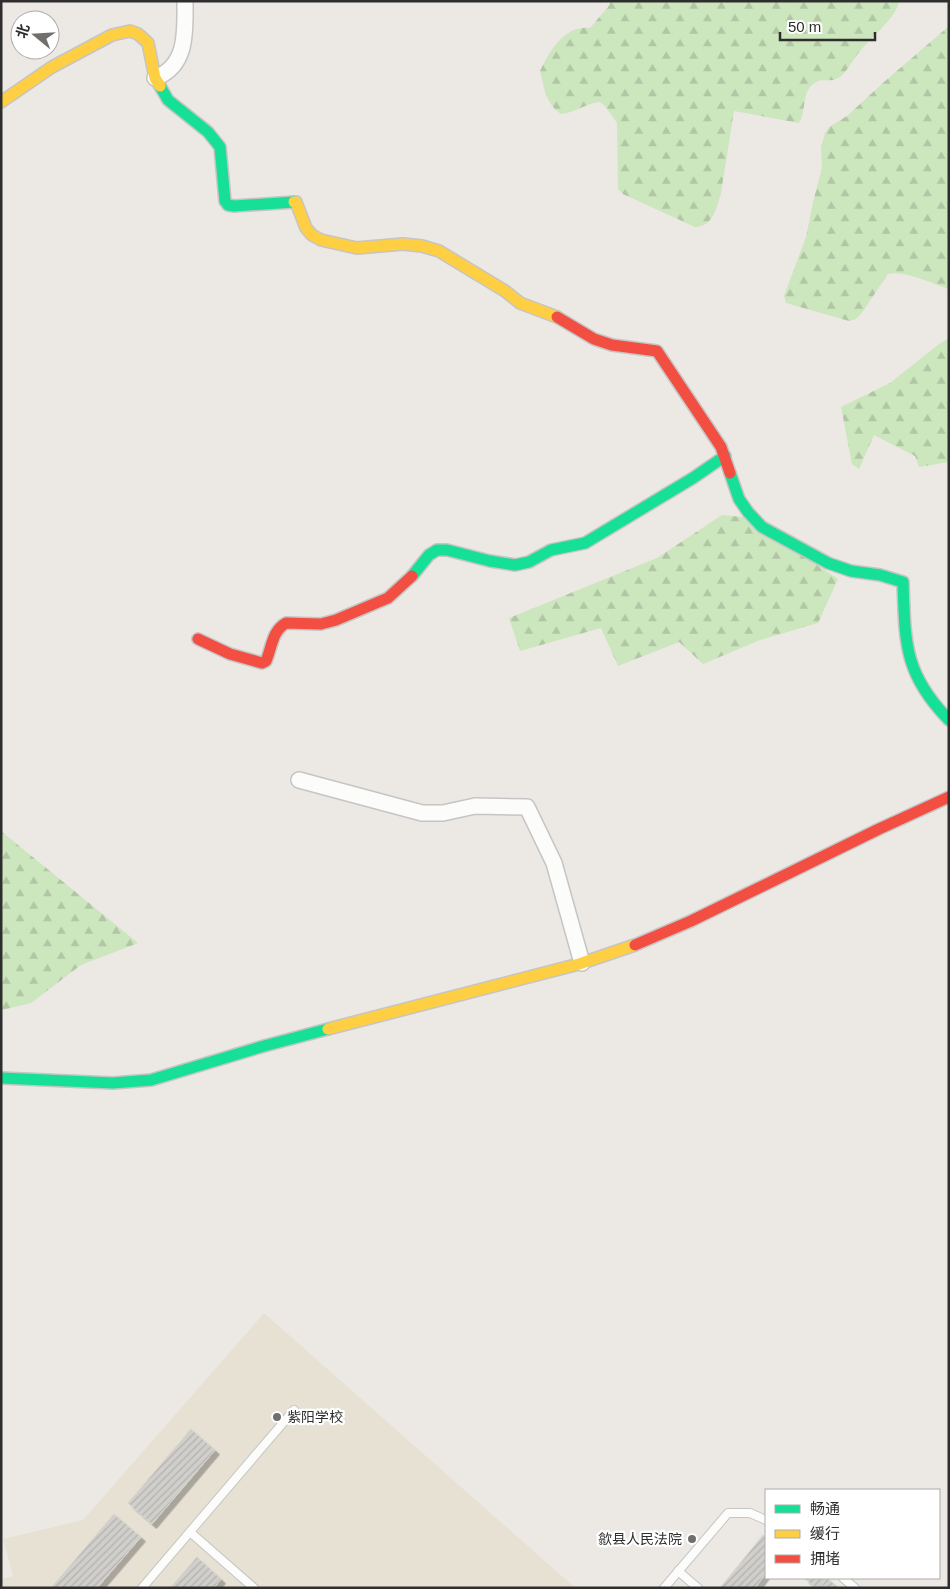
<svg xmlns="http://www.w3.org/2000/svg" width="950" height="1589" font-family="Arial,'Noto Sans SC',sans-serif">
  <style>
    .education { fill: #e6e1d3 }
    .forest { fill: url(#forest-firs) }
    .building { fill: url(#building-hatch); stroke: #d7d5d0; filter: url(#shadow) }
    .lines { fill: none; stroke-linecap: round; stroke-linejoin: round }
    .lane-casing { stroke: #c5c5c5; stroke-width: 10 }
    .street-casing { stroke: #c5c5c5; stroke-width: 18 }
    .fast-casing { stroke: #c5c5c5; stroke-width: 14 }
    .slow-casing { stroke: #c5c5c5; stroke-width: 14 }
    .jam-casing { stroke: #c5c5c5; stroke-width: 14 }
    .lane { stroke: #fcfcfb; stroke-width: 8 }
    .street { stroke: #fcfcfb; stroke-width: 15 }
    .fast { stroke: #16e098; stroke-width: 11 }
    .slow { stroke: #ffcf43; stroke-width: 11 }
    .jam { stroke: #f24e42; stroke-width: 11 }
    .poi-dot { fill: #706f6e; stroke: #fff; stroke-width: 2 }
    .labels { text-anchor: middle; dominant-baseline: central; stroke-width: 4.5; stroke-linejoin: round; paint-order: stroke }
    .poi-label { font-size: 14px; fill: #2e2e2e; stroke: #fff; text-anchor: start }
  </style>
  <defs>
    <pattern id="forest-firs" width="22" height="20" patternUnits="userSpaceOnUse" patternTransform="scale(1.25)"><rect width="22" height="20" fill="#cce6be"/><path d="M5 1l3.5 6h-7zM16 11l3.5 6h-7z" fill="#b0c6a4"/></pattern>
    <pattern id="building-hatch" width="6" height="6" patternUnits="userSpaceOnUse" patternTransform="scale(1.25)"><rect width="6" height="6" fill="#d1cfcb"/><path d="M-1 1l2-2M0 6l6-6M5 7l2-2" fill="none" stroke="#b4b2af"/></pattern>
    <filter id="shadow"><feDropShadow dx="4.5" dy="4.5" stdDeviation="0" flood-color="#0004"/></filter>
  </defs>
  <rect width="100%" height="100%" fill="#ece9e4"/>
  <polygon class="education" points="264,1313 573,1586 572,1588 4,1588 1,1579 13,1576 3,1539 83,1520"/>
  <g class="forest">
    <path d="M 611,1 L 900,1 C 893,22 870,37 857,55 C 851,62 846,74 838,78 C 827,84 821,75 810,87 C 802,97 806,112 799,123 L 734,111 L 721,193 C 717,207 713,227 695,227 L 623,194 L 618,189 L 617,123 L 605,106 L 600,102 C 586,103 575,113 561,114 C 546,104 544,88 540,71 C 550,51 564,25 590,28 L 608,7 Z"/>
    <path d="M 949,26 L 949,289 C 933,284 904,270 888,274 L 861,314 L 856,319 L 849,321 L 786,303 L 784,296 L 806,237 L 813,202 L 822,168 L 821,147 L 825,133 L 829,127 L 847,116 L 884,82 Z"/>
    <polygon points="949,338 949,462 919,467 915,456 874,435 859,469 852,464 841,407 890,383 939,344"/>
    <polygon points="722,515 744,517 838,579 818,623 760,640 703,664 679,642 618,666 601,628 520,651 509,618 657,558"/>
    <polygon points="1,831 138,943 81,965 31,1003 2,1010"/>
  </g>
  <g class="building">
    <polygon points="191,1429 215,1450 152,1524 128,1503"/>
    <polygon points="114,1514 141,1537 97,1588 51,1588"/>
    <polygon points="763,1535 766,1537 766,1573 755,1588 720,1588"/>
    <polygon points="197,1557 221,1579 214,1588 170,1588"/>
    <polygon points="804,1578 827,1578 820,1588 816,1588"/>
    <polygon points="827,1578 839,1588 820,1588"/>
  </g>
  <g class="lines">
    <g class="lane-casing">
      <g id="lane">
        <polyline points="190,1532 254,1588"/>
        <polyline points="678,1571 698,1588"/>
        <polyline points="843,1578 855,1588"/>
        <polyline points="142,1588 294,1410"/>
        <polyline points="664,1588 728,1513 750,1513 766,1520"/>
      </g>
    </g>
    <g class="street-casing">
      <g id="street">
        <path d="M 155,78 C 188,66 185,31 185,1"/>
        <polyline points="299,780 422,813 443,813 475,806 527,807 554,863 582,963"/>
      </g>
    </g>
    <g class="fast-casing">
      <g id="fast">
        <polyline points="160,86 168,100 208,132 220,147 225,201 228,205 234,206 294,202"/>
        <path d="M 730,473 L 739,499 L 748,512 L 762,527 L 828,563 L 851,571 L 880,575 L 903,582 C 905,643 904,674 949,720"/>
        <polyline points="412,576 429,555 437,550 447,550 490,561 515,565 529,562 551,550 585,543 693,478 725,456"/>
        <polyline points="1,1078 113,1083 151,1080 264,1046 328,1029"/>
      </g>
    </g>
    <g class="slow-casing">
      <g id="slow">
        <polyline points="1,102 52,67 112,35 130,31 138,34 148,43 155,78 160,86"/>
        <polyline points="294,202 296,202 306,228 312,235 321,240 357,248 403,244 422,246 439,251 505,291 520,303 557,317"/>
        <polyline points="328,1029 579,964 635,945"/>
      </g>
    </g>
    <g class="jam-casing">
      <g id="jam">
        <polyline points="557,317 594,339 612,345 657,351 721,447 730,473"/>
        <path d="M 198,639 L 230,654 L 262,663 L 266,661 C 272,647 272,631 286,623 L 321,624 L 336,620 L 388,598 L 412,576"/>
        <polyline points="635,945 691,921 879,829 949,797"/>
      </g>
    </g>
    <use href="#lane" class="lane"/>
    <use href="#street" class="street"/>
    <use href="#fast" class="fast"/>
    <use href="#slow" class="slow"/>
    <use href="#jam" class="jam"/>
  </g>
  <g class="poi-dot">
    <circle cx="277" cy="1417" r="5"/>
    <circle cx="692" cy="1539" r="5"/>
  </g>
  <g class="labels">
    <g class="poi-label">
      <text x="287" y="1417">紫阳学校</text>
      <text x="682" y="1539" text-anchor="end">歙县人民法院</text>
    </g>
  </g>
  <rect width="950" height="1589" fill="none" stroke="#2e2e2e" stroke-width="5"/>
  <rect x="765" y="1489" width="175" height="90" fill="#ffffff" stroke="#ababab"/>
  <rect x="775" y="1505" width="25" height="8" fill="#16e098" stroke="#ababab"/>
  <text x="810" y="1514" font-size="15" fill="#2e2e2e">畅通</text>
  <rect x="775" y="1530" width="25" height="8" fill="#ffcf43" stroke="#ababab"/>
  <text x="810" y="1539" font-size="15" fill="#2e2e2e">缓行</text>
  <rect x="775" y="1555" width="25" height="8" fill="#f24e42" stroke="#ababab"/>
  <text x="810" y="1564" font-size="15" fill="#2e2e2e">拥堵</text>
  <g transform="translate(35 35) rotate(288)"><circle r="24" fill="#ffffff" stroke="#ababab"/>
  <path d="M0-4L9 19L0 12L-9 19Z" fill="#706f6e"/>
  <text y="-8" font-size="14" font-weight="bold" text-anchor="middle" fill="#2e2e2e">北</text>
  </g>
  <path d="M780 32v8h95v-8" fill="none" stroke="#2e2e2e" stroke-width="2.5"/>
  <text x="788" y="32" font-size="15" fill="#2e2e2e" stroke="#ffffff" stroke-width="4" paint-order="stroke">50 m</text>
</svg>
